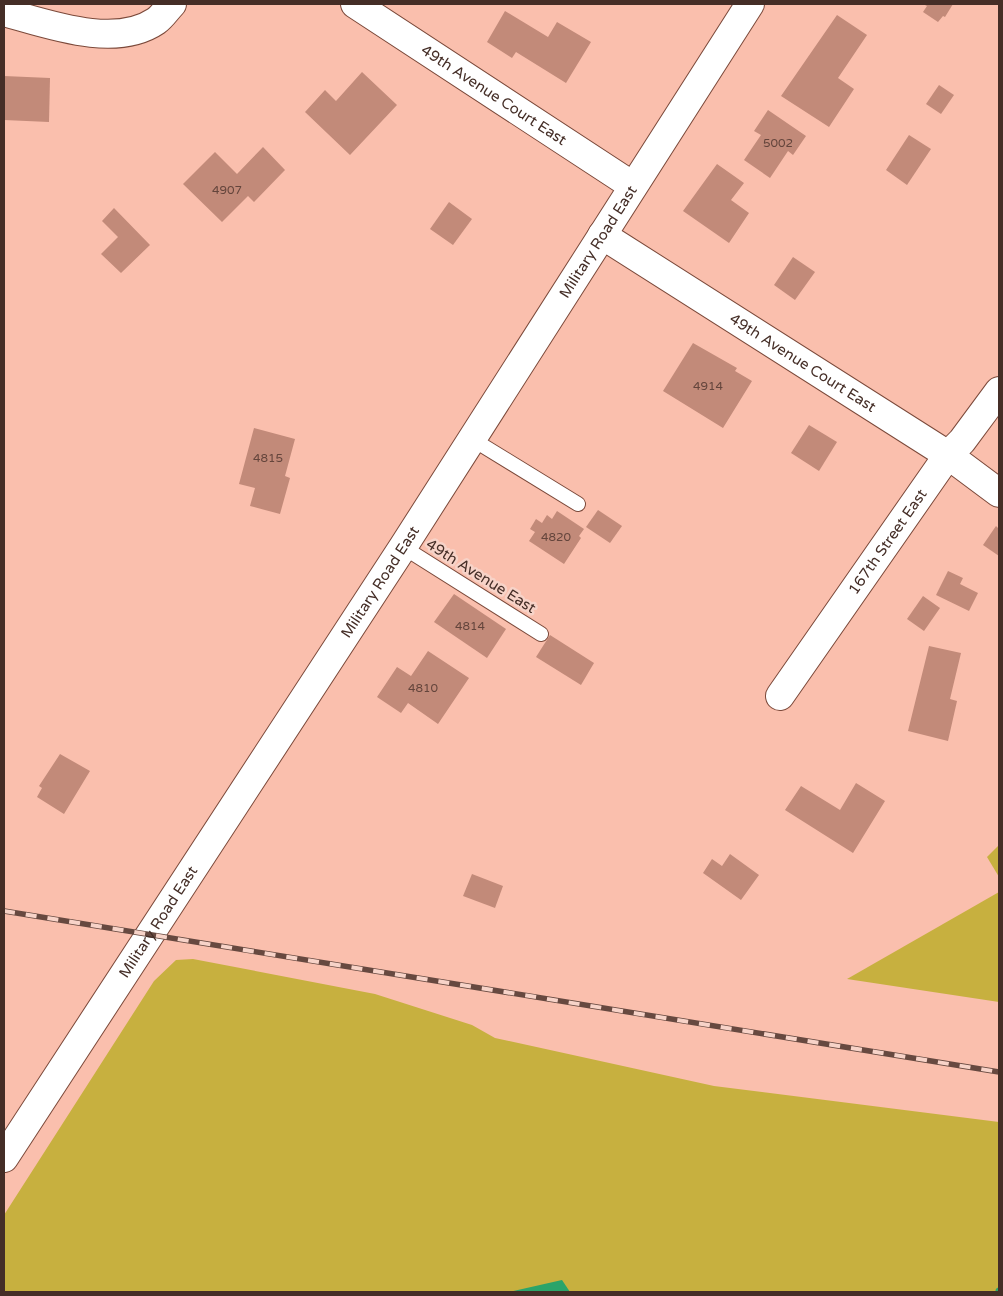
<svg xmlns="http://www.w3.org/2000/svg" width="1003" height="1296" font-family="'Varela Round',sans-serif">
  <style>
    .green { fill: #c7b03f }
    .water { fill: #2ba46a }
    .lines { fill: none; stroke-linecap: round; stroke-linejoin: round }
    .stream { stroke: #2ba46a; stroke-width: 7 }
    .building { fill: #c28a79 }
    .service-casing { stroke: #7b493a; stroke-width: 16 }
    .minor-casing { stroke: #7b493a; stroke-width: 30 }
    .tertiary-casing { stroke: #7b493a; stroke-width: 30 }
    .service { stroke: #fff; stroke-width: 14 }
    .minor { stroke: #fff; stroke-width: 28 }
    .tertiary { stroke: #fff; stroke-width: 28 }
    .rail-casing { stroke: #674940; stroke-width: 5.5 }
    .rail { stroke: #f7d3c8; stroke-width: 4; stroke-dasharray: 11; stroke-linecap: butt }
    .labels { text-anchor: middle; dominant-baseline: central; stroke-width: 5; stroke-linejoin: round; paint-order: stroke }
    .number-label { font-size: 12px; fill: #64453c }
    .street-label { font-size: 15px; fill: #452e27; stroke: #f7d3c8 }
  </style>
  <rect width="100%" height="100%" fill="#fabfad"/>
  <g class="green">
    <polygon points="999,845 999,877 987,857"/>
    <polygon points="999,892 999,1002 847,979"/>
    <polygon points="193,959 375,994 472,1025 495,1038 714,1086 999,1122 999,1292 4,1292 4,1215 154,981 176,960"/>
  </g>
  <polygon class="water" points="562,1280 570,1292 509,1292"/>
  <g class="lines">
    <polyline class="stream" points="999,1292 999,1291"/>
  </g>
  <g class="building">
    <polygon points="923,4 953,4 945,17 943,16 938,22 923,12 927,6"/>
    <polygon points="505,11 548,37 557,22 591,42 566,83 516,52 512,58 487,42"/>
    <polygon points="837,15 867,35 838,78 854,89 829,127 781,96"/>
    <polygon points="362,72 397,105 350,155 305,112 325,90 336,101"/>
    <polygon points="4,76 50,78 49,122 4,120"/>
    <polygon points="939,85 954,95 941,114 926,104"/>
    <polygon points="768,110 806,136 793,155 788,151 770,178 744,160 761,135 754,131"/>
    <polygon points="909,135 931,149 907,185 886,170"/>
    <polygon points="263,147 285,170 254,202 248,196 222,222 183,184 215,152 237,174"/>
    <polygon points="717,164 744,183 731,200 749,213 729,243 683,211"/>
    <polygon points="449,202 472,219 453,245 430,229"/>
    <polygon points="114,208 150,245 121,273 101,254 118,237 102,221"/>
    <polygon points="793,257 815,272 795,300 774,285"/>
    <polygon points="693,343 737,368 735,371 752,381 723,428 663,391"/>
    <polygon points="809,425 837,442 819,471 791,453"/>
    <polygon points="254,428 295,439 285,476 290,478 280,514 250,506 255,488 239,484"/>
    <polygon points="598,510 622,526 610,543 586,527"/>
    <polygon points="557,511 584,529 579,536 581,538 564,564 529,541 535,532 530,529 536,519 542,523 547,515 552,519"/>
    <polygon points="996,526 999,529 999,556 983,545"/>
    <polygon points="948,571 963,578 960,584 978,593 969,611 936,595"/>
    <polygon points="454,594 506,629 487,658 434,622"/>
    <polygon points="923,596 940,608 924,631 907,619"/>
    <polygon points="550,635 594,663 581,685 536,657"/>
    <polygon points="929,646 961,653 950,699 957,701 948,741 908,731"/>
    <polygon points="428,651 469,678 438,724 408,703 401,713 377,697 397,667 411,676"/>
    <polygon points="60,754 90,771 64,814 37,797 42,788 39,786"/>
    <polygon points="856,783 885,801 853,853 785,810 801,786 840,810"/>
    <polygon points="730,854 759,875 741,900 703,873 712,859 722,866"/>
    <polygon points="472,874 503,886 495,908 463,896"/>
  </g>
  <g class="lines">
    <g class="service-casing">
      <g id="service">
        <polyline points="472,439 578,504"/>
        <polyline points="403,547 541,634"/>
      </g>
    </g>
    <g class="minor-casing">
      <g id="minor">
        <path id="s1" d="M 355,4 L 633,186"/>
        <path d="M 4,12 C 48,24 115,49 156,21 C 162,17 167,9 172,4"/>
        <path id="s2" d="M 602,235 L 948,455 L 999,493"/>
        <path id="s3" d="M 780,696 L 948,455 L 962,441 L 999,391"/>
      </g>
    </g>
    <g class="tertiary-casing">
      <g id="tertiary">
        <path id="s4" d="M 4,1158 L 403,547 L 750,4"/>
      </g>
    </g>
    <use href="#service" class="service"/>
    <use href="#minor" class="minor"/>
    <use href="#tertiary" class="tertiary"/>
    <g class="rail-casing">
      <polyline id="rail" points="4,911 999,1072"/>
    </g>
    <use href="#rail" class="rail"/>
  </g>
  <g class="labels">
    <g class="number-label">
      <text x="778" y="143">5002</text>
      <text x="227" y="190">4907</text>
      <text x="708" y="386">4914</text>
      <text x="268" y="458">4815</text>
      <text x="556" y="537">4820</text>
      <text x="470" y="626">4814</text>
      <text x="423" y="688">4810</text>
    </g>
    <g class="street-label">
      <text stroke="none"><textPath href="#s1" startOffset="166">49th Avenue Court East</textPath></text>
      <text stroke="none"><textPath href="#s4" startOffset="1092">Military Road East</textPath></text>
      <text stroke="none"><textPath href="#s2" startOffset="238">49th Avenue Court East</textPath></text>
      <text stroke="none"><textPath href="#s3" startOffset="188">167th Street East</textPath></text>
      <text transform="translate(481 576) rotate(32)">49th Avenue East</text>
      <text stroke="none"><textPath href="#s4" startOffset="688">Military Road East</textPath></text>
      <text stroke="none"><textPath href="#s4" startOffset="282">Military Road East</textPath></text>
    </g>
  </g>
  <rect width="1003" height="1296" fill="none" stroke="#452e27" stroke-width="10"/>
</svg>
